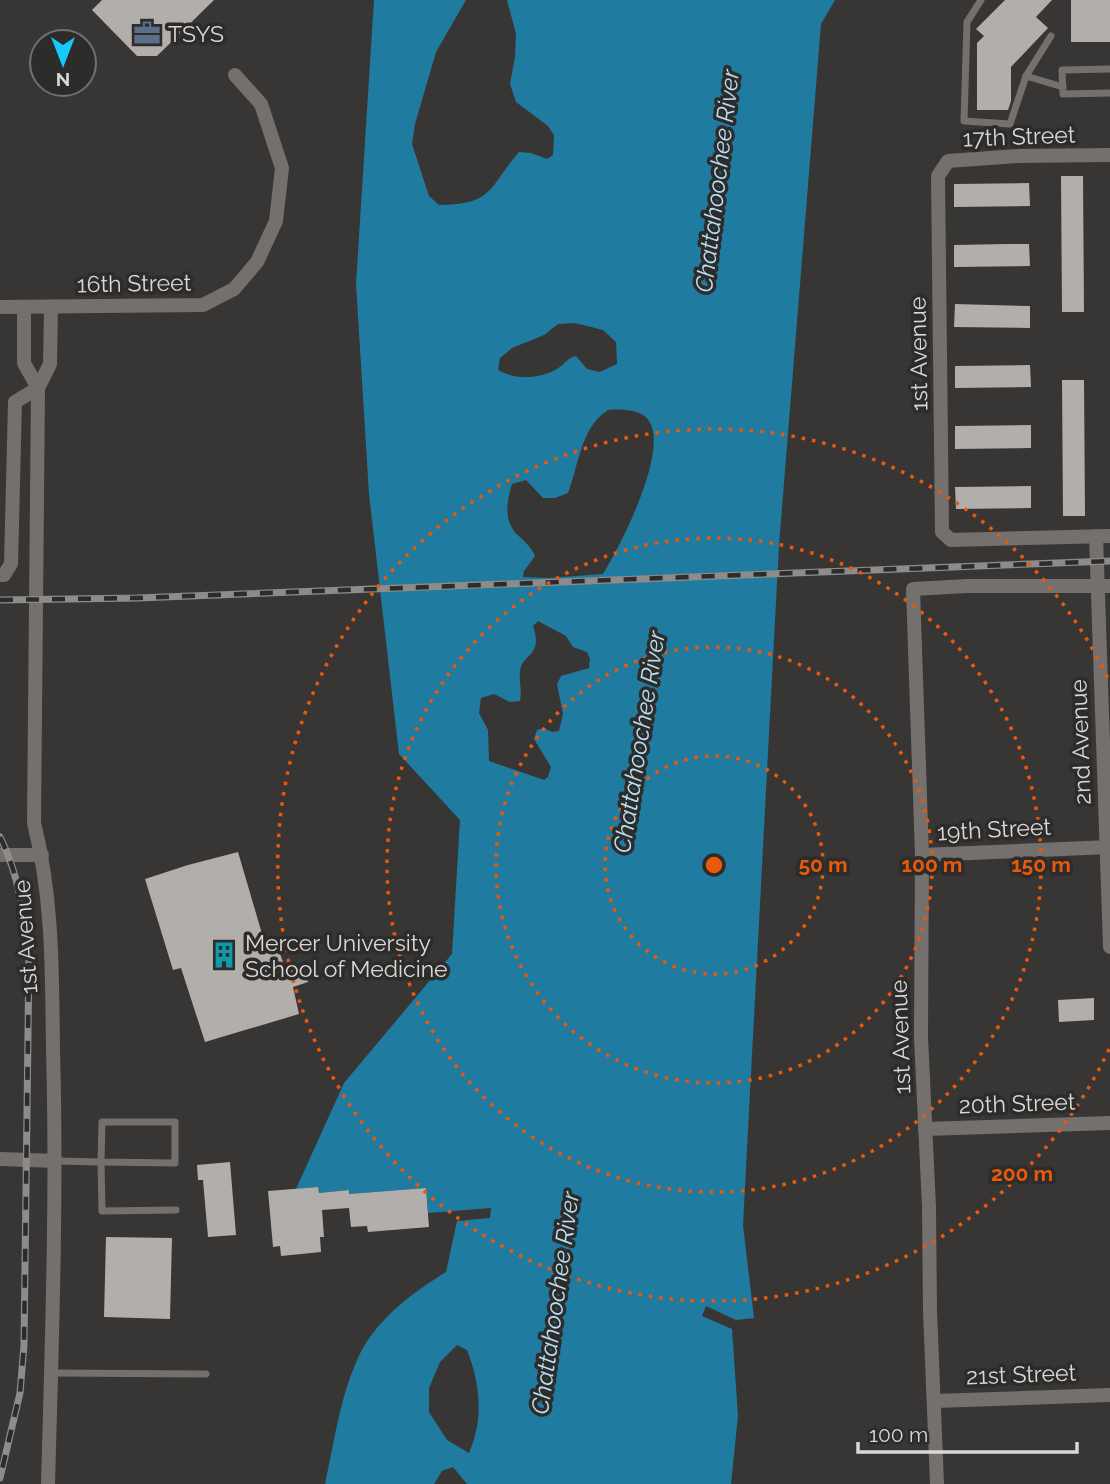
<svg xmlns="http://www.w3.org/2000/svg" width="1110" height="1484" font-family="Raleway,sans-serif">
  <style>
    .water { fill: #1f7ba0; fill-rule: evenodd }
    .building { fill: #b1aeab }
    .lines { fill: none; stroke-linecap: round; stroke-linejoin: round }
    .lane { stroke: #73706e; stroke-width: 7 }
    .street { stroke: #73706e; stroke-width: 14 }
    .rail-casing { stroke: #8d8c8a; stroke-width: 7 }
    .rail { stroke: #2e2c2a; stroke-width: 4.5; stroke-dasharray: 13; stroke-linecap: butt }
    .ring { fill: none; stroke: #e8590c; stroke-width: 3.5; stroke-dasharray: 3.5 7 }
    .labels { text-anchor: middle; dominant-baseline: central; stroke-width: 7; stroke-linejoin: round; paint-order: stroke }
    .poi-label { font-size: 23px; fill: #d9d8d6; stroke: #2e2c2a; text-anchor: start }
    .street-label { font-size: 23px; fill: #d9d8d6; stroke: #2e2c2a }
    .water-label { font-size: 24px; font-style: italic; fill: #b7e0f5; stroke: #2e2c2a }
    .centre { fill: #e8590c; stroke: #2e2c2a; stroke-width: 3.5 }
    .ring-label { font-size: 21px; text-anchor: middle; font-weight: bold; fill: #e8590c; stroke: #2e2c2a; stroke-width: 7; stroke-linejoin: round; paint-order: stroke }
  </style>
  <rect width="100%" height="100%" fill="#383634"/>
  <path class="water" d="M 374,0 L 466,0 L 436,52 L 415,124 L 412,144 L 429,196 L 439,205 C 494,204 488,188 519,152 L 531,153 L 547,159 L 553,155 L 554,135 L 548,126 L 516,102 L 510,84 L 515,57 L 516,34 L 507,0 L 835,0 L 821,24 L 779,545 L 743,1225 L 754,1318 L 736,1320 L 706,1306 L 702,1316 L 732,1329 L 738,1416 L 731,1484 L 467,1484 L 453,1467 L 442,1471 L 434,1484 L 325,1484 C 334,1443 340,1397 358,1358 C 375,1320 412,1293 446,1272 L 457,1221 L 490,1218 L 491,1208 L 428,1213 L 426,1188 L 349,1194 L 349,1190 L 319,1193 L 318,1187 L 296,1189 L 344,1083 L 452,954 L 460,820 L 399,754 L 369,494 L 356,284 ZM 575,323 L 603,330 L 616,342 L 617,364 L 600,372 L 587,369 L 576,356 C 567,358 565,364 557,369 C 540,379 515,380 498,370 L 500,358 L 512,348 L 544,335 L 558,324 ZM 608,410 C 620,409 642,409 649,421 C 669,451 621,545 603,574 L 549,578 L 523,577 L 524,571 L 535,556 C 531,547 528,545 521,538 C 503,524 506,504 512,484 L 526,480 L 543,498 L 555,498 L 568,493 C 579,464 581,427 608,410 ZM 538,621 L 566,636 L 573,647 L 587,652 L 590,659 L 589,668 L 561,676 L 557,684 L 563,714 L 559,731 L 552,732 L 543,728 L 537,730 L 534,739 L 551,767 L 548,777 L 544,780 L 489,761 L 488,730 L 479,713 L 481,698 L 494,694 L 510,702 L 520,701 C 522,689 519,682 520,672 C 521,653 544,657 533,626 ZM 457,1345 L 467,1350 C 480,1383 484,1419 469,1453 L 447,1440 L 429,1412 L 429,1388 L 440,1362 Z"/>
  <g class="building">
    <polygon points="102,0 214,0 157,56 137,56 92,10"/>
    <polygon points="1005,0 1052,0 1036,17 1048,28 1011,67 1011,101 1008,110 977,110 977,43 984,36 976,29"/>
    <rect x="1071" y="0" width="39" height="42"/>
    <polygon points="1061,176 1083,176 1084,312 1062,312"/>
    <polygon points="1029,183 1030,206 954,207 954,184"/>
    <polygon points="1007,244 1029,244 1030,266 954,267 954,245"/>
    <polygon points="955,304 1030,306 1030,328 954,327"/>
    <polygon points="1030,365 1031,387 955,388 955,366"/>
    <polygon points="1062,380 1084,380 1085,516 1063,516"/>
    <polygon points="1031,425 1031,448 955,449 955,426"/>
    <polygon points="1031,486 1031,508 956,509 955,487"/>
    <polygon points="238,852 265,944 276,942 286,971 303,966 308,982 293,987 299,1014 205,1042 181,968 173,970 145,879 188,865"/>
    <polygon points="1094,998 1094,1020 1059,1022 1058,1000"/>
    <polygon points="230,1162 236,1235 208,1237 203,1180 198,1180 197,1165"/>
    <polygon points="318,1187 319,1193 349,1190 349,1194 426,1188 429,1227 368,1232 367,1226 351,1227 349,1208 322,1210 324,1237 320,1237 321,1252 281,1256 280,1246 273,1247 268,1191"/>
    <polygon points="106,1237 172,1238 170,1319 104,1317"/>
  </g>
  <g class="lines">
    <g class="lane">
      <polyline points="981,0 967,22 964,121 1010,124 1026,76"/>
      <polyline points="1051,36 1026,76 1063,87"/>
      <polyline points="1110,69 1062,70 1063,94 1110,93"/>
      <polygon points="102,1122 175,1122 175,1163 101,1162"/>
      <polyline points="56,1161 101,1162 102,1211 176,1210"/>
      <polyline points="52,1373 206,1374"/>
    </g>
    <g class="street">
      <polyline points="1110,155 1018,156 948,161 938,176 942,532 951,540 1110,536"/>
      <polyline points="0,307 203,305 234,289 257,262 276,221 282,168 261,104 235,75"/>
      <polyline points="24,307 24,363 38,388"/>
      <polyline points="1096,536 1110,947"/>
      <polyline points="0,575 4,575 11,564 15,402 38,388"/>
      <polyline points="0,855 42,855"/>
      <polyline points="922,855 1110,847"/>
      <polyline points="925,1129 1110,1123"/>
      <polyline points="0,1159 56,1161"/>
      <polyline points="934,1401 1110,1395"/>
      <path d="M 48,1484 C 52,1339 57,1194 53,1050 C 52,972 53,899 34,823 L 38,388 L 50,364 L 51,307"/>
      <polyline points="937,1484 930,1311 929,1207 921,1037 922,855 913,589 967,586 1110,586"/>
    </g>
    <g class="rail-casing">
      <g id="rail">
        <polyline points="0,600 137,598 1110,561"/>
        <path d="M 0,837 C 19,875 24,914 29,956 L 24,1345 L 20,1393 L 0,1478"/>
      </g>
    </g>
    <use href="#rail" class="rail"/>
  </g>
  <g class="ring">
    <circle cx="714" cy="865" r="109"/>
    <circle cx="714" cy="865" r="218"/>
    <circle cx="714" cy="865" r="327"/>
    <path d="M1109 1049A436 436 0 1 1 1109 681"/>
  </g>
  <defs>
    <g id="office-bare" transform="scale(2.1)"><path d="M-6-3h4V-5.5h4V-3h4V5H-6ZM-1-4.5V-3h2v-1.5ZM-6 0V1H6V0Z" fill="#5c6f8a" stroke="#2e2c2a" stroke-width="2.5" paint-order="stroke"/></g>
    <g id="building-bare" transform="scale(2.1)"><path d="M-4-6H4V6H1V3H-1V6H-4ZM-2.5-4.3h1.7v1.8h-1.7ZM.8-4.3h1.7v1.8H.8ZM-2.5-1h1.7V.8h-1.7ZM.8-1h1.7V.8H.8Z" fill="#0f9aa8" stroke="#2e2c2a" stroke-width="2.5" paint-order="stroke"/></g>
  </defs>
  <g fill-rule="evenodd">
    <use href="#office-bare" x="147" y="33"/>
    <use href="#building-bare" x="224" y="955"/>
  </g>
  <g class="labels">
    <g class="poi-label">
      <text x="168" y="33">TSYS</text>
      <text x="245" y="942">Mercer University<tspan x="245" dy="26">School of Medicine</tspan></text>
    </g>
    <g class="street-label">
      <text transform="translate(1019 136) rotate(-2)">17th Street</text>
      <text transform="translate(134 283) rotate(-1)">16th Street</text>
      <text transform="translate(918 354) rotate(-91)">1st Avenue</text>
      <text transform="translate(1080 742) rotate(-92)">2nd Avenue</text>
      <text transform="translate(994 829) rotate(-3)">19th Street</text>
      <text transform="translate(25 937) rotate(-94)">1st Avenue</text>
      <text transform="translate(900 1037) rotate(-92)">1st Avenue</text>
      <text transform="translate(1017 1103) rotate(-2)">20th Street</text>
      <text transform="translate(1021 1374) rotate(-2)">21st Street</text>
    </g>
    <g class="water-label">
      <text transform="translate(717 181) rotate(-83)">Chattahoochee River</text>
      <text transform="translate(639 742) rotate(-81)">Chattahoochee River</text>
      <text transform="translate(555 1303) rotate(-82)">Chattahoochee River</text>
    </g>
  </g>
  <circle cx="714" cy="865" r="10" class="centre"/>
  <g class="ring-label">
    <text x="823" y="872">50 m</text>
    <text x="932" y="872">100 m</text>
    <text x="1041" y="872">150 m</text>
    <text x="1022" y="1181">200 m</text>
  </g>
  <g transform="translate(63 63) rotate(180)"><circle r="33" fill="#2e2c2a" stroke="#72716f" stroke-width="2"/>
  <path d="M0-5L12 26L0 18L-12 26Z" fill="#15cafb"/>
  <text y="-10" font-size="19" font-weight="bold" text-anchor="middle" fill="#d9d8d6">N</text>
  </g>
  <path d="M858 1442v10h219v-10" fill="none" stroke="#d9d8d6" stroke-width="3.5"/>
  <text x="869" y="1442" font-size="21" fill="#d9d8d6" stroke="#2e2c2a" stroke-width="5" paint-order="stroke">100 m</text>
</svg>
